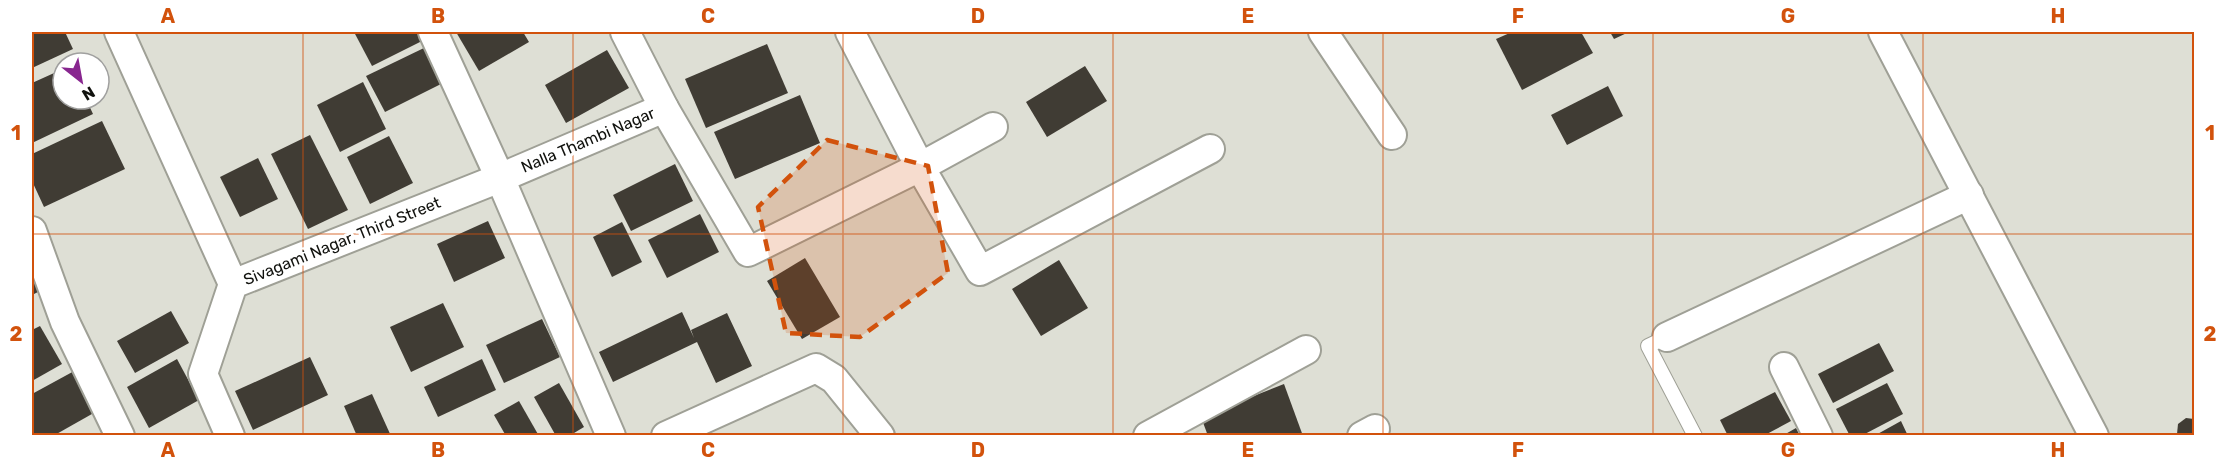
<svg xmlns="http://www.w3.org/2000/svg" width="2226" height="467" font-family="Rubik,sans-serif">
  <style>
    .building { fill: #403c34 }
    .lines { fill: none; stroke-linecap: round; stroke-linejoin: round }
    .lane-casing { stroke: #9fa096; stroke-width: 16 }
    .street-casing { stroke: #9fa096; stroke-width: 32 }
    .lane { stroke: #fff; stroke-width: 14 }
    .street { stroke: #fff; stroke-width: 28 }
    .marked { fill: #d2520c; fill-opacity: 0.2; stroke: #d2520c; stroke-width: 4.5; stroke-dasharray: 12 8; stroke-linejoin: round }
    .grid { fill: none; stroke: #d2520c; stroke-width: 1.5; stroke-opacity: 0.55 }
    .labels { text-anchor: middle; dominant-baseline: central; stroke-width: 6; stroke-linejoin: round; paint-order: stroke }
    .street-label { font-size: 16px; fill: #11120e; stroke: #fff }
    .neatline { fill: none; stroke: #d2520c; stroke-width: 2 }
    .grid-label { font-size: 20px; text-anchor: middle; font-weight: bold; fill: #d2520c }
  </style>
  <rect width="100%" height="100%" fill="#dedfd5"/>
  <g class="building">
    <polygon points="32,32 65,32 73,49 32,68"/>
    <polygon points="354,32 423,32 426,39 372,66"/>
    <polygon points="456,32 523,32 529,42 479,71"/>
    <polygon points="1512,32 1581,32 1593,53 1522,90 1496,39"/>
    <polygon points="1610,32 1629,32 1614,39"/>
    <polygon points="767,44 788,93 706,128 685,79"/>
    <polygon points="426,47 443,83 385,112 366,76"/>
    <polygon points="607,50 629,88 566,123 545,85"/>
    <polygon points="1085,66 1107,101 1047,137 1026,102"/>
    <polygon points="63,69 63,99 86,99 93,114 32,143 32,83"/>
    <polygon points="363,82 386,129 340,152 317,105"/>
    <polygon points="1608,86 1623,116 1567,145 1551,115"/>
    <polygon points="800,95 820,143 735,179 714,132"/>
    <polygon points="102,121 125,169 44,207 32,181 32,154"/>
    <polygon points="310,135 348,210 308,229 271,154"/>
    <polygon points="389,136 413,183 370,204 347,157"/>
    <polygon points="258,158 278,199 240,217 220,177"/>
    <polygon points="675,164 693,201 631,231 613,195"/>
    <polygon points="700,214 719,252 667,278 648,240"/>
    <polygon points="488,221 505,258 454,282 437,244"/>
    <polygon points="622,222 642,262 612,277 593,237"/>
    <polygon points="805,258 840,317 802,339 767,281"/>
    <polygon points="1059,260 1088,308 1041,336 1012,289"/>
    <polygon points="32,271 42,290 32,295"/>
    <polygon points="443,303 464,347 411,372 390,327"/>
    <polygon points="171,311 189,343 135,373 117,341"/>
    <polygon points="682,312 694,338 691,330 727,313 752,366 716,383 697,342 613,382 599,352"/>
    <polygon points="542,319 560,357 504,383 486,345"/>
    <polygon points="40,326 62,364 32,381 32,330"/>
    <polygon points="1879,343 1894,371 1833,403 1818,374"/>
    <polygon points="310,357 328,395 253,430 235,391"/>
    <polygon points="177,359 199,400 149,428 127,387"/>
    <polygon points="482,359 496,390 438,417 424,387"/>
    <polygon points="76,370 99,410 53,436 32,436 32,394"/>
    <polygon points="559,383 584,427 569,436 556,436 534,397"/>
    <polygon points="1887,383 1903,414 1861,436 1850,436 1836,409"/>
    <polygon points="1284,384 1303,436 1208,436 1201,417"/>
    <polygon points="1775,392 1791,421 1763,436 1728,436 1720,420"/>
    <polygon points="372,394 391,436 357,436 344,406"/>
    <polygon points="519,401 539,436 506,436 494,415"/>
    <polygon points="2186,418 2194,419 2194,436 2177,434 2178,424"/>
    <polygon points="1901,421 1908,436 1874,436"/>
    <polygon points="1796,428 1800,436 1782,436"/>
  </g>
  <g class="lines">
    <g class="lane-casing">
      <polyline id="lane" points="1667,337 1648,346 1695,436"/>
    </g>
    <g class="street-casing">
      <g id="street">
        <polyline points="119,32 233,284"/>
        <polyline points="433,32 500,178 611,436"/>
        <polyline points="850,32 920,167 993,127"/>
        <polyline points="1323,32 1392,135"/>
        <polyline points="1883,32 2094,436"/>
        <polyline points="664,108 748,252 920,167 980,271 1210,149"/>
        <polyline points="32,231 65,322 120,436"/>
        <polyline points="1667,337 1969,195"/>
        <polyline points="1784,367 1818,436"/>
        <polyline points="230,436 203,374 233,284 500,178 664,108 625,32"/>
        <polyline points="666,436 816,368 834,379 880,436"/>
        <polyline points="1148,436 1306,350"/>
        <polyline points="1362,436 1375,429"/>
      </g>
    </g>
    <use href="#lane" class="lane"/>
    <use href="#street" class="street"/>
  </g>
  <path class="marked" d="M 827,140 L 928,166 L 948,273 L 860,337 L 786,333 L 758,207 Z"/>
  <path class="grid" d="M 303,32 L 303,436M 573,32 L 573,436M 843,32 L 843,436M 1113,32 L 1113,436M 1383,32 L 1383,436M 1653,32 L 1653,436M 1923,32 L 1923,436M 32,234 L 2194,234"/>
  <g class="labels">
    <g class="street-label">
      <text transform="translate(588 140) rotate(-23)">Nalla Thambi Nagar</text>
      <text transform="translate(342 241) rotate(-22)">Sivagami Nagar, Third Street</text>
    </g>
  </g>
  <rect width="2226" height="467" fill="none" stroke="#ffffff" stroke-width="66"/>
  <g transform="translate(81 81) rotate(149)"><circle r="28" fill="#ffffff" stroke="#a0a09f" stroke-width="1.5"/>
  <path d="M0-4.5L10 22L0 15L-10 22Z" fill="#88268f"/>
  <text y="-9" font-size="16" font-weight="bold" text-anchor="middle" fill="#11120e">N</text>
  </g>
  <rect x="33" y="33" width="2160" height="401" class="neatline"/>
  <g class="grid-label">
    <text x="168" y="23">A</text>
    <text x="438" y="23">B</text>
    <text x="708" y="23">C</text>
    <text x="978" y="23">D</text>
    <text x="1248" y="23">E</text>
    <text x="1518" y="23">F</text>
    <text x="1788" y="23">G</text>
    <text x="2058" y="23">H</text>
    <text x="16" y="140">1</text>
    <text x="2210" y="140">1</text>
    <text x="16" y="341">2</text>
    <text x="2210" y="341">2</text>
    <text x="168" y="457">A</text>
    <text x="438" y="457">B</text>
    <text x="708" y="457">C</text>
    <text x="978" y="457">D</text>
    <text x="1248" y="457">E</text>
    <text x="1518" y="457">F</text>
    <text x="1788" y="457">G</text>
    <text x="2058" y="457">H</text>
  </g>
</svg>
